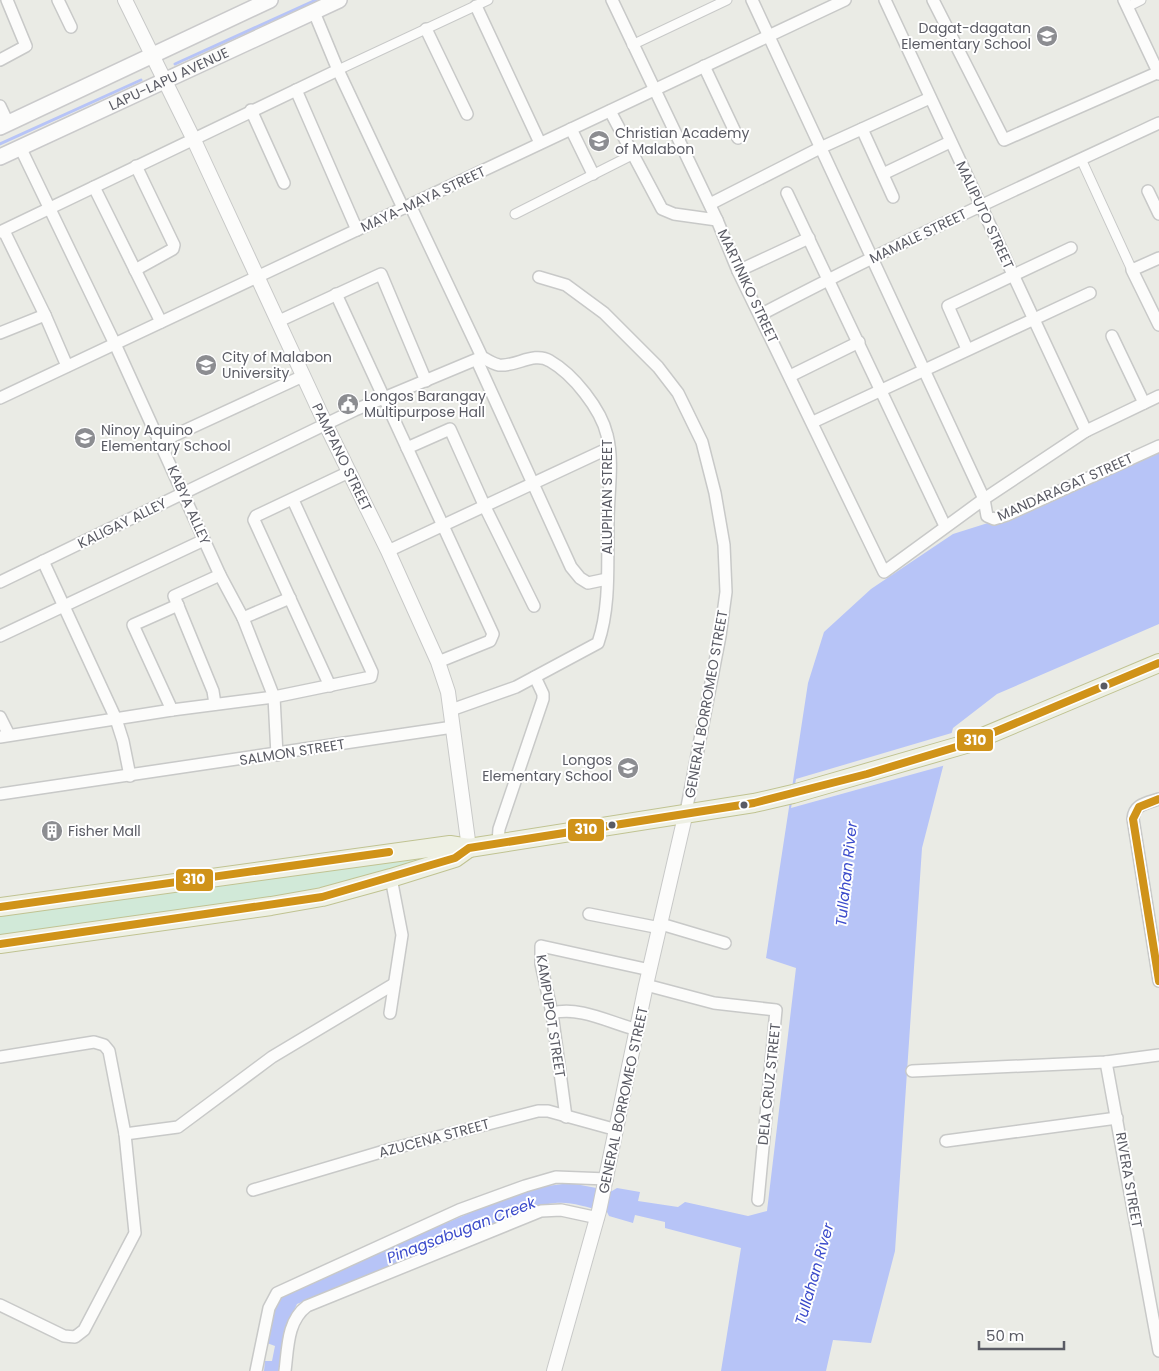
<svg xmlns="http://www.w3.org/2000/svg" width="1159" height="1371" font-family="Poppins,sans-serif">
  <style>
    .green { fill: #d1e9d8 }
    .water { fill: #b7c4f7 }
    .pier { fill: #eaebe5 }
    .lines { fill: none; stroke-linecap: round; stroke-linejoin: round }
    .stream { stroke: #b7c4f7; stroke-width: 3 }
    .pedestrian-casing { stroke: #c8c9c8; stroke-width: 11 }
    .minor-casing { stroke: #c8c9c8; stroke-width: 14 }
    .tertiary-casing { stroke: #c8c9c8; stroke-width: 16 }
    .secondary-casing { stroke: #cacacb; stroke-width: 18 }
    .trunk-casing { stroke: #c0c392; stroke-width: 20 }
    .pedestrian { stroke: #fcfcfb; stroke-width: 9 }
    .minor { stroke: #fcfcfb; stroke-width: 11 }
    .tertiary { stroke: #fcfcfb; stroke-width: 14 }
    .secondary { stroke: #fcfcfb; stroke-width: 15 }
    .trunk { stroke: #eef0e4; stroke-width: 18 }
    .bus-1-casing { stroke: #fff; stroke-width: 11 }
    .bus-1 { stroke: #d09319; stroke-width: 8 }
    .bus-dot { fill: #5a5b64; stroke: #fff; stroke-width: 2 }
    .labels { text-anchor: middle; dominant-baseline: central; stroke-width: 4; stroke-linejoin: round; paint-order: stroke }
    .poi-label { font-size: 14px; fill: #5a5b64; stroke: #fff; text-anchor: start }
    .street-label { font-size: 14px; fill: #5a5b64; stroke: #fff }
    .water-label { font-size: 15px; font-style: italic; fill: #3b4bcb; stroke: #fff }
    .line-badge { stroke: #fff; stroke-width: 2 }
    .badge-label { font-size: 14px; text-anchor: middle; font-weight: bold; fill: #fff }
  </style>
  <rect width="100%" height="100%" fill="#eaebe5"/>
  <polygon class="green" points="451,849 451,851 377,874 275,898 0,937 0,916"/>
  <path class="water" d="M 1159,451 L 1159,624 L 997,694 L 953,728 L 922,848 L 895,1251 L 871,1343 L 833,1340 L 826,1371 L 721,1371 L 741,1248 L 665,1228 L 665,1222 L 635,1215 L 633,1223 L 609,1216 L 607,1212 C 569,1203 563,1197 524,1211 L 297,1304 L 288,1324 L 281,1371 L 264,1371 L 265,1361 L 272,1361 L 275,1346 L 267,1343 L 275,1303 L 284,1293 L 525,1189 L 570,1183 L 612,1191 L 617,1188 L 640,1192 L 638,1201 L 678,1207 L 685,1202 L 748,1216 L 767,1211 L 796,968 L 766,958 L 808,683 L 824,632 L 871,589 L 953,534 L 1023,512 L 1111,475 Z"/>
  <polygon class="pier" points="955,732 946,765 791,808 796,779"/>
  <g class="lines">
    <g class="stream">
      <polyline points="175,64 316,0"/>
      <polyline points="0,144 141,80"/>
    </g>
    <g class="pedestrian-casing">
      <g id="pedestrian">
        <polyline points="1127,7 1141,0"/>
        <polyline points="632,45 727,0"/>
        <polyline points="338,70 488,0"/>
        <polyline points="1081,159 1132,270"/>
        <polyline points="515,214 632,155"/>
      </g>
    </g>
    <g class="minor-casing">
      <g id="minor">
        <polyline points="58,0 71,27"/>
        <polyline points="612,0 717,220 738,271 884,572 984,499 1086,431 1159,396"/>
        <polyline points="752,0 984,499 987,516 994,519 1007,515 1159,446"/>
        <polyline points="885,0 1086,431"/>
        <polyline points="933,0 1004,140 1159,72"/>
        <polyline points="1124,0 1159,74"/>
        <polyline points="476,6 540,143"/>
        <polyline points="314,12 338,70 403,208"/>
        <polyline points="426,29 467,114"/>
        <polyline points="0,60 26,46 7,0"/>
        <polyline points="704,66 738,138"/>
        <polyline points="296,90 357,230"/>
        <polyline points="0,106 8,123"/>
        <polyline points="251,110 284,183"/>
        <polyline points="610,111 662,209 674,214 717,220"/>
        <polyline points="571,129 593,174"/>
        <polyline points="862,129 893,197"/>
        <polyline points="20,147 115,344 220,575 243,618 274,697 277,755"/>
        <polyline points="883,174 950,142"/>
        <polyline points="94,187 161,322"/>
        <polyline points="1148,191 1159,214"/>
        <polyline points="787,193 945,526"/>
        <polyline points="710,204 820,148 930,98"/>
        <path d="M 410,205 L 482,357 C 487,360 493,364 499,365 C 516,367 534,351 550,361 C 573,374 601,409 607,435 C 614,462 608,494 608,522 C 607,561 611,605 598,643 L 516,687 L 451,710"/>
        <polyline points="4,231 45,315 67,366"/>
        <polyline points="0,232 338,70"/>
        <polyline points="1159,258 1132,270 1159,325"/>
        <polyline points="135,270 173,249 174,245 136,166"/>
        <polyline points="738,271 809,238"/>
        <polyline points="539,277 566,285 604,313 658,367 678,393 702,442 715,493 724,545 726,592 720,636 686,812"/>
        <polyline points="336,294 493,634 490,641 438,662"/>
        <path d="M 760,315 C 891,246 1025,185 1159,123"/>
        <polyline points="279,321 381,274 426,381"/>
        <polyline points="0,333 45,315"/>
        <polyline points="1112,336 1144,403"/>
        <polyline points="967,349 948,306 1071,248"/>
        <polyline points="479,359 479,365 571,567 580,578 588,583 607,579"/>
        <polyline points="790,376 859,342"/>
        <polyline points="0,398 845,0"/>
        <polyline points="813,422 1090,293"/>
        <polyline points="160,442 303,376"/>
        <polyline points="407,448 450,429 485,507 534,606"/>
        <polyline points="388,551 609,448"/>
        <polyline points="43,561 116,719 123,741 130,776"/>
        <polyline points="0,582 355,410 482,357"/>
        <polyline points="243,618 290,598"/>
        <polyline points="0,636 204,540"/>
        <polyline points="330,686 254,520 256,516 349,472"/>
        <polyline points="215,704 213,691 174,596 220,575"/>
        <polyline points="172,710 133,625 178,605"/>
        <polyline points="0,717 9,735"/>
        <polyline points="0,737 172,710 274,697 371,677 372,672 293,500"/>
        <polyline points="0,794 453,727"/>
        <path d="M 1159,799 C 1147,803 1134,804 1133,819 L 1159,981"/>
        <polyline points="498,843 499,829 543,699 543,694 535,677"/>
        <polyline points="589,914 660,928"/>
        <polyline points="661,924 725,943"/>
        <polyline points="646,985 714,1003 776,1010 758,1200"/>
        <polyline points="390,1013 402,935 391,878"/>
        <path d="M 552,1013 C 581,1006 610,1023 638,1030"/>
        <polyline points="0,1057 94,1042 104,1045 109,1051 125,1134 135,1233 84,1330 75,1337 64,1336 0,1305"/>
        <polyline points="1106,1062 1159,1351"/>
        <polyline points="912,1071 1106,1062 1159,1055"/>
        <polyline points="566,1117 552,1013 541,964 541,946 650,970"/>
        <polyline points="125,1134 178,1127 272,1057 394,984"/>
        <polyline points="946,1141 1117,1118"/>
        <polyline points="253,1190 391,1149 538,1111 548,1111 617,1130"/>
        <polyline points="256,1371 269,1308 277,1293 459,1210 525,1186 556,1177 607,1179"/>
        <path d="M 285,1371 C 288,1348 287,1321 307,1306 L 541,1211 L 561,1210 L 598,1218"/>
      </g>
    </g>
    <g class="tertiary-casing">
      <g id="tertiary">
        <polyline points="125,0 193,138 326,425 388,551 438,662 448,692 469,848"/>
        <polyline points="554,1371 599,1211 646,985 686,812"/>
      </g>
    </g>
    <g class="secondary-casing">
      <g id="secondary">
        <polyline points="0,127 270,0"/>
        <path id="s1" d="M 0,157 L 339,0"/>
      </g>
    </g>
    <g class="trunk-casing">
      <g id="trunk">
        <polyline points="0,907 450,845 469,848 754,803 793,794 966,744 1159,663"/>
        <polyline points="0,944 271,906 322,897 391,878 455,858 469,848"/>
      </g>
    </g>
    <use href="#pedestrian" class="pedestrian"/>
    <use href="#minor" class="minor"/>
    <use href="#tertiary" class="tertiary"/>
    <use href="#secondary" class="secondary"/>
    <use href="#trunk" class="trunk"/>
    <g class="bus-1-casing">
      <g id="bus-1">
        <polyline points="1159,799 1139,807 1133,819 1159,981"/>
        <polyline points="0,907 389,852"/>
        <polyline points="0,944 322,897 455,858 469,848 754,803 867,774 966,744 1159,663"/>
      </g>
    </g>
    <use href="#bus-1" class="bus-1"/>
  </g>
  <defs>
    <g id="school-disc" transform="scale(1.125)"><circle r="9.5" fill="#8c8d91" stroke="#fff"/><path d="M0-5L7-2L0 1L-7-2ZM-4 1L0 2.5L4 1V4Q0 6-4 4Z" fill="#fff"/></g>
    <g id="university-disc" transform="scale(1.125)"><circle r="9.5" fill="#8c8d91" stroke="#fff"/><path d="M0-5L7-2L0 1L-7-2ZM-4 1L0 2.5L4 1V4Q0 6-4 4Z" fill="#fff"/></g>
    <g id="civic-disc" transform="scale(1.125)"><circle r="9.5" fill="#8c8d91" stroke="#fff"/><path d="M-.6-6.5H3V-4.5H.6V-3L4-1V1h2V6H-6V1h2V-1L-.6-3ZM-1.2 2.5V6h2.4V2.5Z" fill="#fff"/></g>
    <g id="building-disc" transform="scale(1.125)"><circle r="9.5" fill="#8c8d91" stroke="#fff"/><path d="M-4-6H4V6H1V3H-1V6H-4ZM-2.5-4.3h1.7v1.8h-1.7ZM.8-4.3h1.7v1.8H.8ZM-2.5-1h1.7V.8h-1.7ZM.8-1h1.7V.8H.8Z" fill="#fff"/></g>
  </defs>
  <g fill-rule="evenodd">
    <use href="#school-disc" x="1047" y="36"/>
    <use href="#school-disc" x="599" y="141"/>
    <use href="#university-disc" x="206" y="365"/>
    <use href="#civic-disc" x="348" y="404"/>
    <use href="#school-disc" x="85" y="438"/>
    <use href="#school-disc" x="628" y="768"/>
    <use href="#building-disc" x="52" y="831"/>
  </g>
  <g class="bus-dot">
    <circle cx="1104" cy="686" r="4.5"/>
    <circle cx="744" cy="805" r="4.5"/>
    <circle cx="612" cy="825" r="4.5"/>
  </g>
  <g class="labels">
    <g class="poi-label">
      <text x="1031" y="28" text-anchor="end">Dagat-dagatan<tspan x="1031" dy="16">Elementary School</tspan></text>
      <text x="615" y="133">Christian Academy<tspan x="615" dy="16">of Malabon</tspan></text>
      <text x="222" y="357">City of Malabon<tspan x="222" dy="16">University</tspan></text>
      <text x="364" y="396">Longos Barangay<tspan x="364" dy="16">Multipurpose Hall</tspan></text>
      <text x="101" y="430">Ninoy Aquino<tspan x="101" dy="16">Elementary School</tspan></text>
      <text x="612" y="760" text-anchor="end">Longos<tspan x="612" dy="16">Elementary School</tspan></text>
      <text x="68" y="831">Fisher Mall</text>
    </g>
    <g class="street-label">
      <text stroke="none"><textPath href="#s1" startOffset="186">LAPU-LAPU AVENUE</textPath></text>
      <text transform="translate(423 199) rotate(-25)">MAYA-MAYA STREET</text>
      <text transform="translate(985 215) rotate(65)">MALIPUTO STREET</text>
      <text transform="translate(918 236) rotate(-26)">MAMALE STREET</text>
      <text transform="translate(748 286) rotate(65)">MARTINIKO STREET</text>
      <text transform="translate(342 457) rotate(64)">PAMPANO STREET</text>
      <text transform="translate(1065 487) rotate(-24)">MANDARAGAT STREET</text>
      <text transform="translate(607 497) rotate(-90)">ALUPIHAN STREET</text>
      <text transform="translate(189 505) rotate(66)">KABYA ALLEY</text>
      <text transform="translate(122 523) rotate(-26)">KALIGAY ALLEY</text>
      <text transform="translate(706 704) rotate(-80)">GENERAL BORROMEO STREET</text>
      <text transform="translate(292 752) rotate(-9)">SALMON STREET</text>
      <text transform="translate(551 1016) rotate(81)">KAMPUPOT STREET</text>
      <text transform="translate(769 1084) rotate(-84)">DELA CRUZ STREET</text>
      <text transform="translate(623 1100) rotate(-78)">GENERAL BORROMEO STREET</text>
      <text transform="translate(434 1138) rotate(-15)">AZUCENA STREET</text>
      <text transform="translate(1129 1180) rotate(80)">RIVERA STREET</text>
    </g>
    <g class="water-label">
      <text transform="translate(846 874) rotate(-84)">Tullahan River</text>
      <text transform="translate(461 1230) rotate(-21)">Pinagsabugan Creek</text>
      <text transform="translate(814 1274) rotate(-74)">Tullahan River</text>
    </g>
  </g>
  <g class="line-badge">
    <rect x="956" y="728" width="38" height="24" rx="5" fill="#d09319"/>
    <rect x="567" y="818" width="38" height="24" rx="5" fill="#d09319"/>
    <rect x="175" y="868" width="39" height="24" rx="5" fill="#d09319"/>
  </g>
  <g class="badge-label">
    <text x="975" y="745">310</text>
    <text x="586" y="834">310</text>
    <text x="194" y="884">310</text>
  </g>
  <path d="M979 1341v8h85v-8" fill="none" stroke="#5a5b64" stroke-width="2.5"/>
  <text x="986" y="1341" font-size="15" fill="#5a5b64" stroke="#ffffff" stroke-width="4" paint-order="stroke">50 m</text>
</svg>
